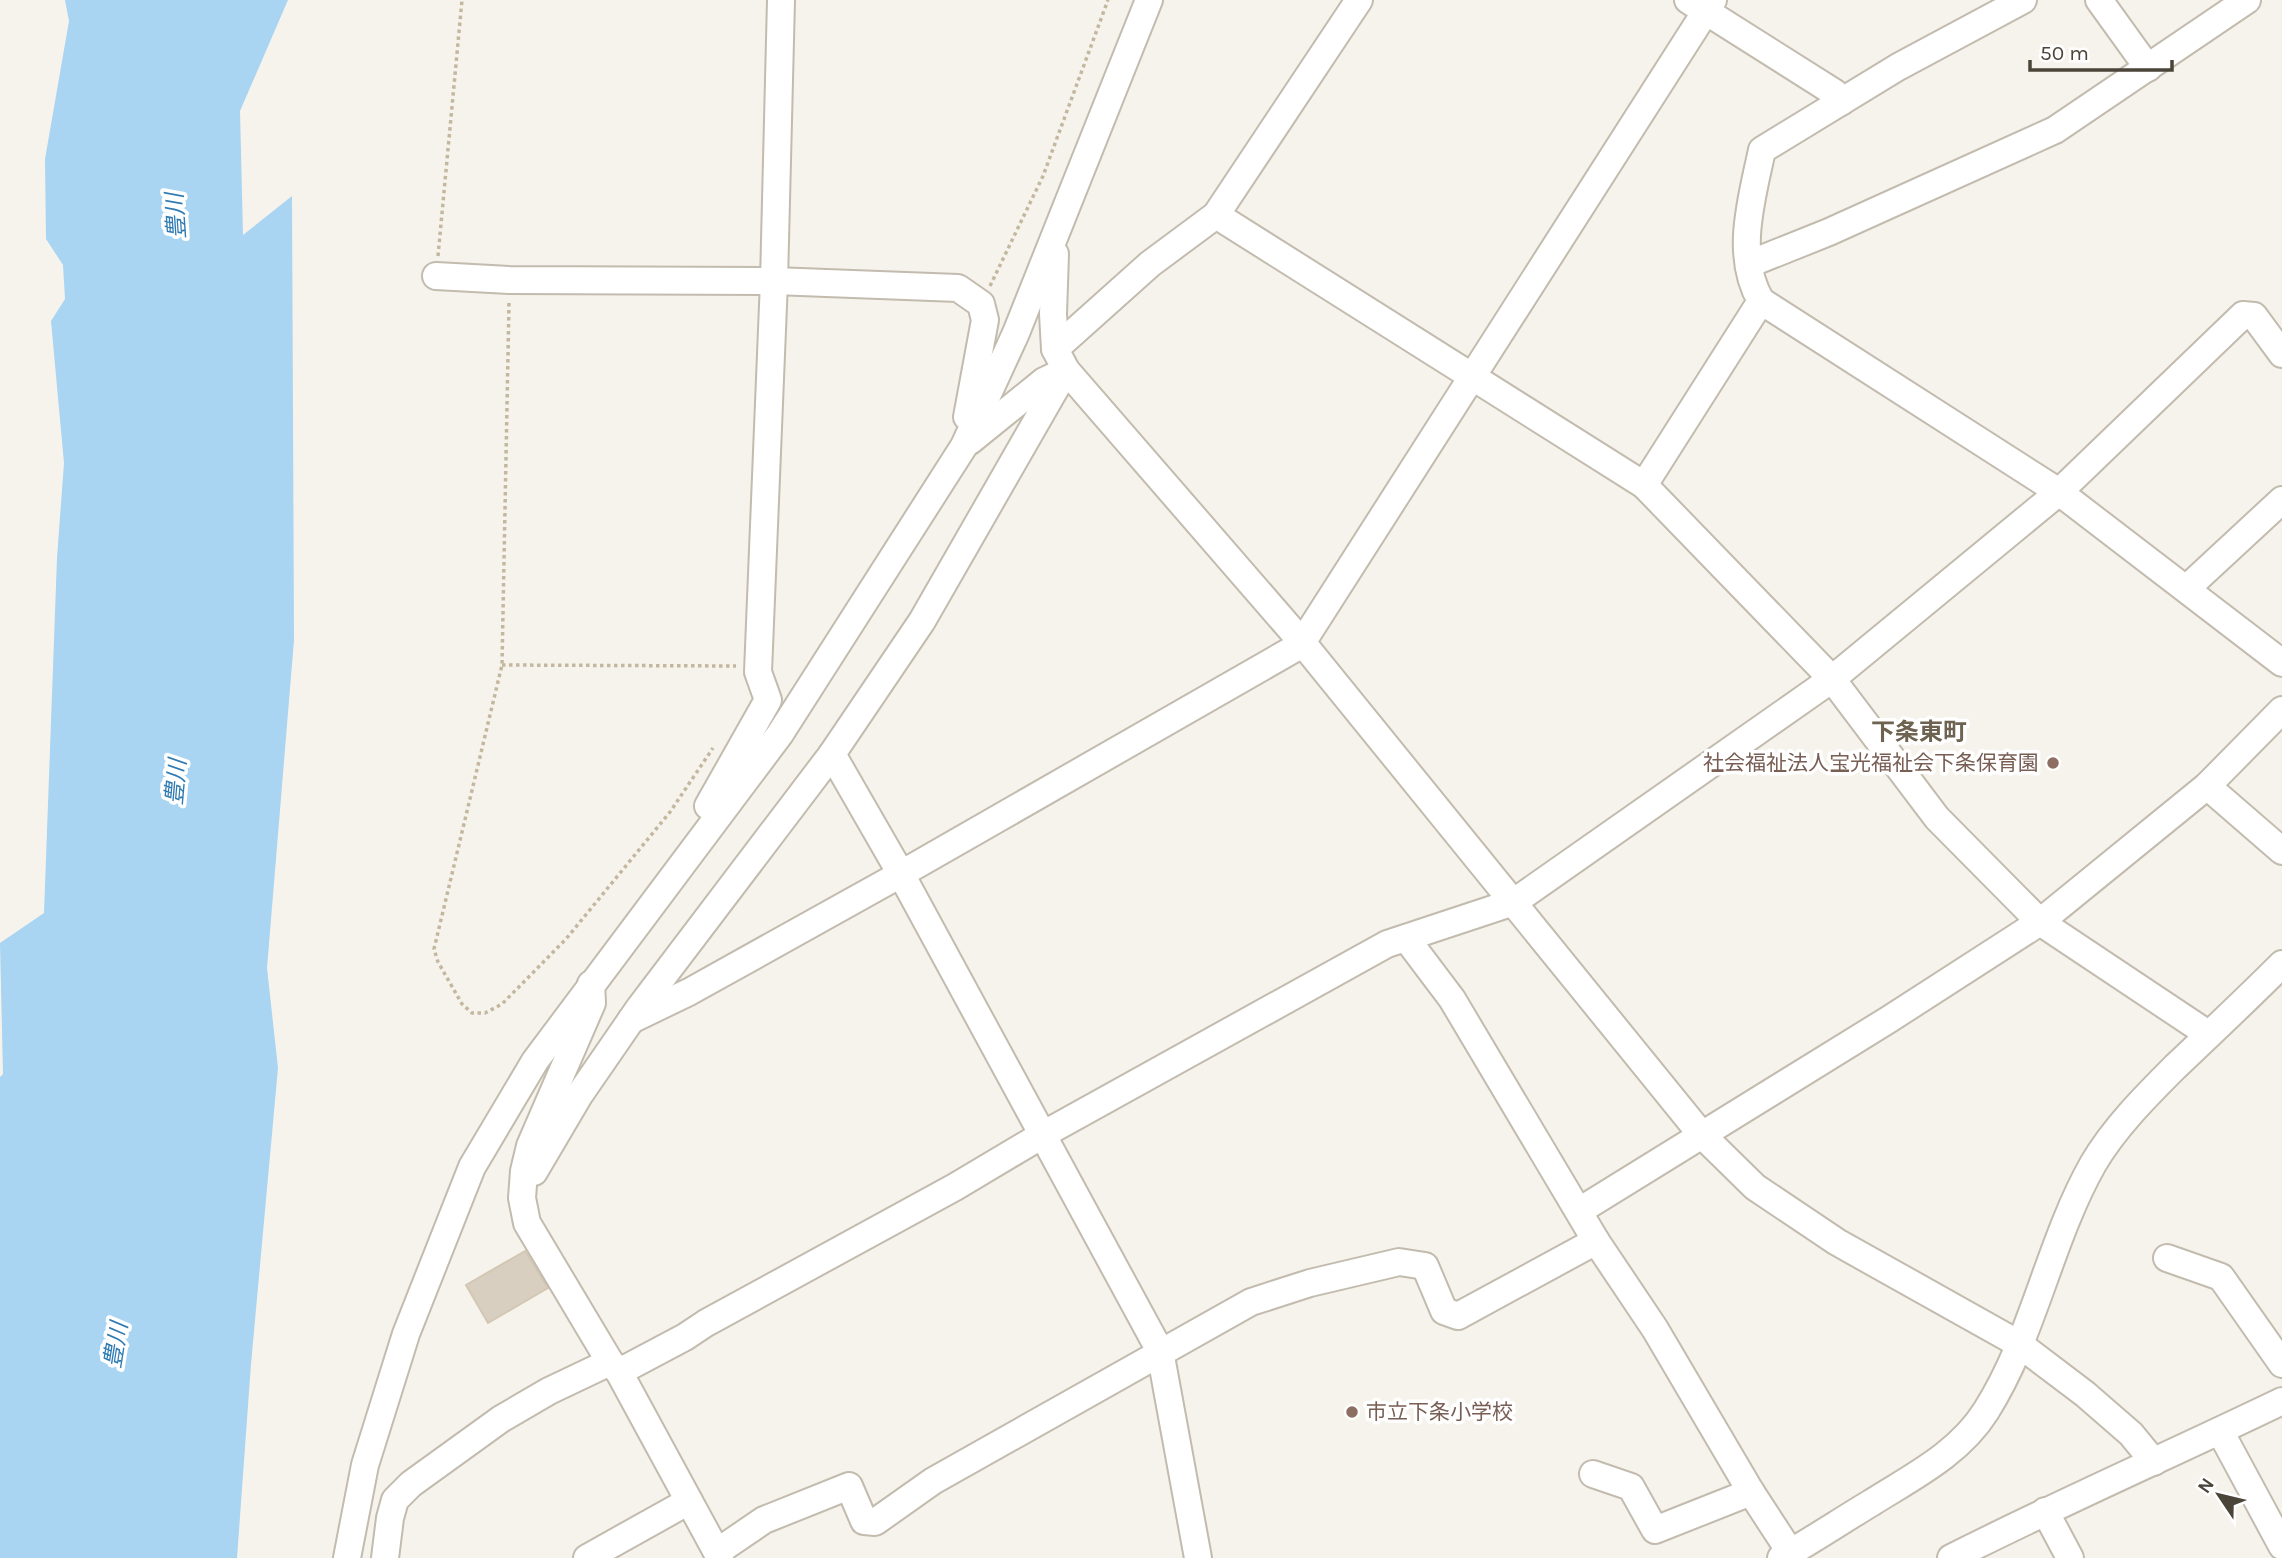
<svg xmlns="http://www.w3.org/2000/svg" width="2282" height="1558" font-family="Karla,'Noto Sans JP',sans-serif">
  <style>
    .water { fill: #a9d4f2 }
    .building { fill: #d8cfc1; stroke: #d3c7b4; stroke-width: 2 }
    .lines { fill: none; stroke-linecap: round; stroke-linejoin: round }
    .minor-casing { stroke: #c2bbae; stroke-width: 30 }
    .path { stroke: #c4b79f; stroke-width: 3.5; stroke-dasharray: 3.5 3.5; stroke-linecap: butt }
    .minor { stroke: #fff; stroke-width: 26 }
    .education-dot { fill: #8d6e63; stroke: #fff; stroke-width: 2.5 }
    .labels { text-anchor: middle; dominant-baseline: central; stroke-width: 7; stroke-linejoin: round; paint-order: stroke }
    .education-label { font-size: 21px; fill: #785e54; stroke: #fff; text-anchor: end }
    .water-label { font-size: 23px; font-style: italic; fill: #2e7ab2; stroke: #fff }
    .quarter-label { font-size: 24px; font-weight: bold; fill: #6e6250; stroke: #fff }
  </style>
  <rect width="100%" height="100%" fill="#f6f3ec"/>
  <polygon class="water" points="65,0 288,0 240,111 243,235 292,196 294,640 267,968 278,1068 251,1364 237,1558 0,1558 0,1077 3,1074 0,943 44,913 57,558 64,463 51,321 65,299 63,265 46,239 45,159 69,21"/>
  <polygon class="building" points="525,1251 548,1288 488,1323 466,1285"/>
  <g class="lines">
    <g class="minor-casing">
      <g id="minor">
        <polyline points="1688,0 1835,93 1841,102"/>
        <path d="M 2023,0 L 1898,67 L 1762,150 C 1752,198 1734,255 1761,301 L 2059,492 L 2282,663"/>
        <polyline points="2099,0 2148,68"/>
        <polyline points="1216,215 1644,485 1832,679 1937,818 2040,922 2199,1028 2207,1036"/>
        <polyline points="1055,254 1053,314 1055,349 1066,370 1301,641 1701,1134 1755,1187 1837,1242 2019,1344 2085,1394 2131,1434 2154,1462"/>
        <polyline points="1749,264 1829,232 2055,130 2247,0"/>
        <polyline points="436,276 509,280 774,281 958,288 981,304 985,320 967,417"/>
        <polyline points="1055,349 1150,264 1216,215 1359,0"/>
        <polyline points="970,441 1044,381 1065,371"/>
        <polyline points="1644,485 1761,301"/>
        <polyline points="2186,589 2282,500"/>
        <polyline points="832,754 901,874 1160,1351 1198,1558"/>
        <polyline points="2207,786 2282,851"/>
        <polyline points="708,806 768,700 758,672 774,281 781,0"/>
        <polyline points="1406,938 1452,999 1596,1241 1655,1329 1751,1492 1794,1558"/>
        <polyline points="591,984 592,1003 530,1146 524,1171 522,1198 527,1223 610,1362 619,1372 685,1337 706,1323 955,1187 1044,1134 1387,944 1514,902 1832,679 2059,492 2243,315 2254,316 2282,354"/>
        <polyline points="631,1020 689,992 901,874 1292,650 1307,635 1713,0"/>
        <polyline points="534,1172 580,1094 640,1007 832,754 922,621 1066,370"/>
        <polyline points="1579,1211 1888,1020 2040,922 2207,786 2282,710"/>
        <polyline points="2167,1258 2221,1277 2282,1364"/>
        <polyline points="619,1372 720,1558"/>
        <polyline points="2220,1431 2282,1546"/>
        <polyline points="1593,1474 1631,1487 1655,1530 1751,1492"/>
        <polyline points="2045,1511 2070,1558"/>
        <polyline points="717,1552 764,1520 849,1486 864,1521 875,1522 933,1481 1251,1302 1310,1283 1399,1262 1425,1266 1444,1311 1458,1316 1596,1241"/>
        <polyline points="347,1558 365,1465 406,1334 472,1167 535,1061 780,734 964,446 1016,333 1149,0"/>
        <polyline points="385,1558 390,1518 395,1500 411,1484 501,1419 549,1391 610,1362"/>
        <polyline points="587,1558 689,1501"/>
        <path d="M 1781,1558 C 1811,1541 1841,1521 1871,1503 C 1912,1477 1959,1454 1986,1411 C 2034,1335 2049,1242 2093,1164 C 2114,1128 2146,1096 2175,1067 C 2211,1033 2247,999 2282,964"/>
        <path d="M 1951,1558 C 2060,1503 2172,1454 2282,1401"/>
      </g>
    </g>
    <g class="path">
      <polyline points="438,256 462,0"/>
      <polyline points="990,286 1043,176 1108,0"/>
      <polyline points="509,303 502,665 434,949 438,962 462,1004 472,1013 485,1013 502,1004 566,939 670,812 713,748"/>
      <polyline points="502,665 736,666"/>
    </g>
    <use href="#minor" class="minor"/>
  </g>
  <g class="education-dot">
    <circle cx="2053" cy="763" r="7"/>
    <circle cx="1352" cy="1412" r="7"/>
  </g>
  <g class="labels">
    <g class="education-label">
      <text x="2039" y="763">社会福祉法人宝光福祉会下条保育園</text>
      <text x="1366" y="1412" text-anchor="start">市立下条小学校</text>
    </g>
    <g class="water-label">
      <text transform="translate(176 216) rotate(-94)">豊川</text>
      <text transform="translate(176 782) rotate(-85)">豊川</text>
      <text transform="translate(116 1345) rotate(-81)">豊川</text>
    </g>
    <g class="quarter-label">
      <text x="1919" y="732">下条東町</text>
    </g>
  </g>
  <g transform="translate(2219 1495) rotate(305)" stroke="#ffffff" stroke-width="5" paint-order="stroke">
  <path d="M0-5L12 26L0 18L-12 26Z" fill="#4b4439"/>
  <text y="-10" font-size="19" font-weight="bold" text-anchor="middle" fill="#4b4439">N</text>
  </g>
  <path d="M2030 60v10h142v-10" fill="none" stroke="#4b4439" stroke-width="3.5"/>
  <text x="2040" y="60" font-size="21" fill="#4b4439" stroke="#ffffff" stroke-width="5" paint-order="stroke">50 m</text>
</svg>
